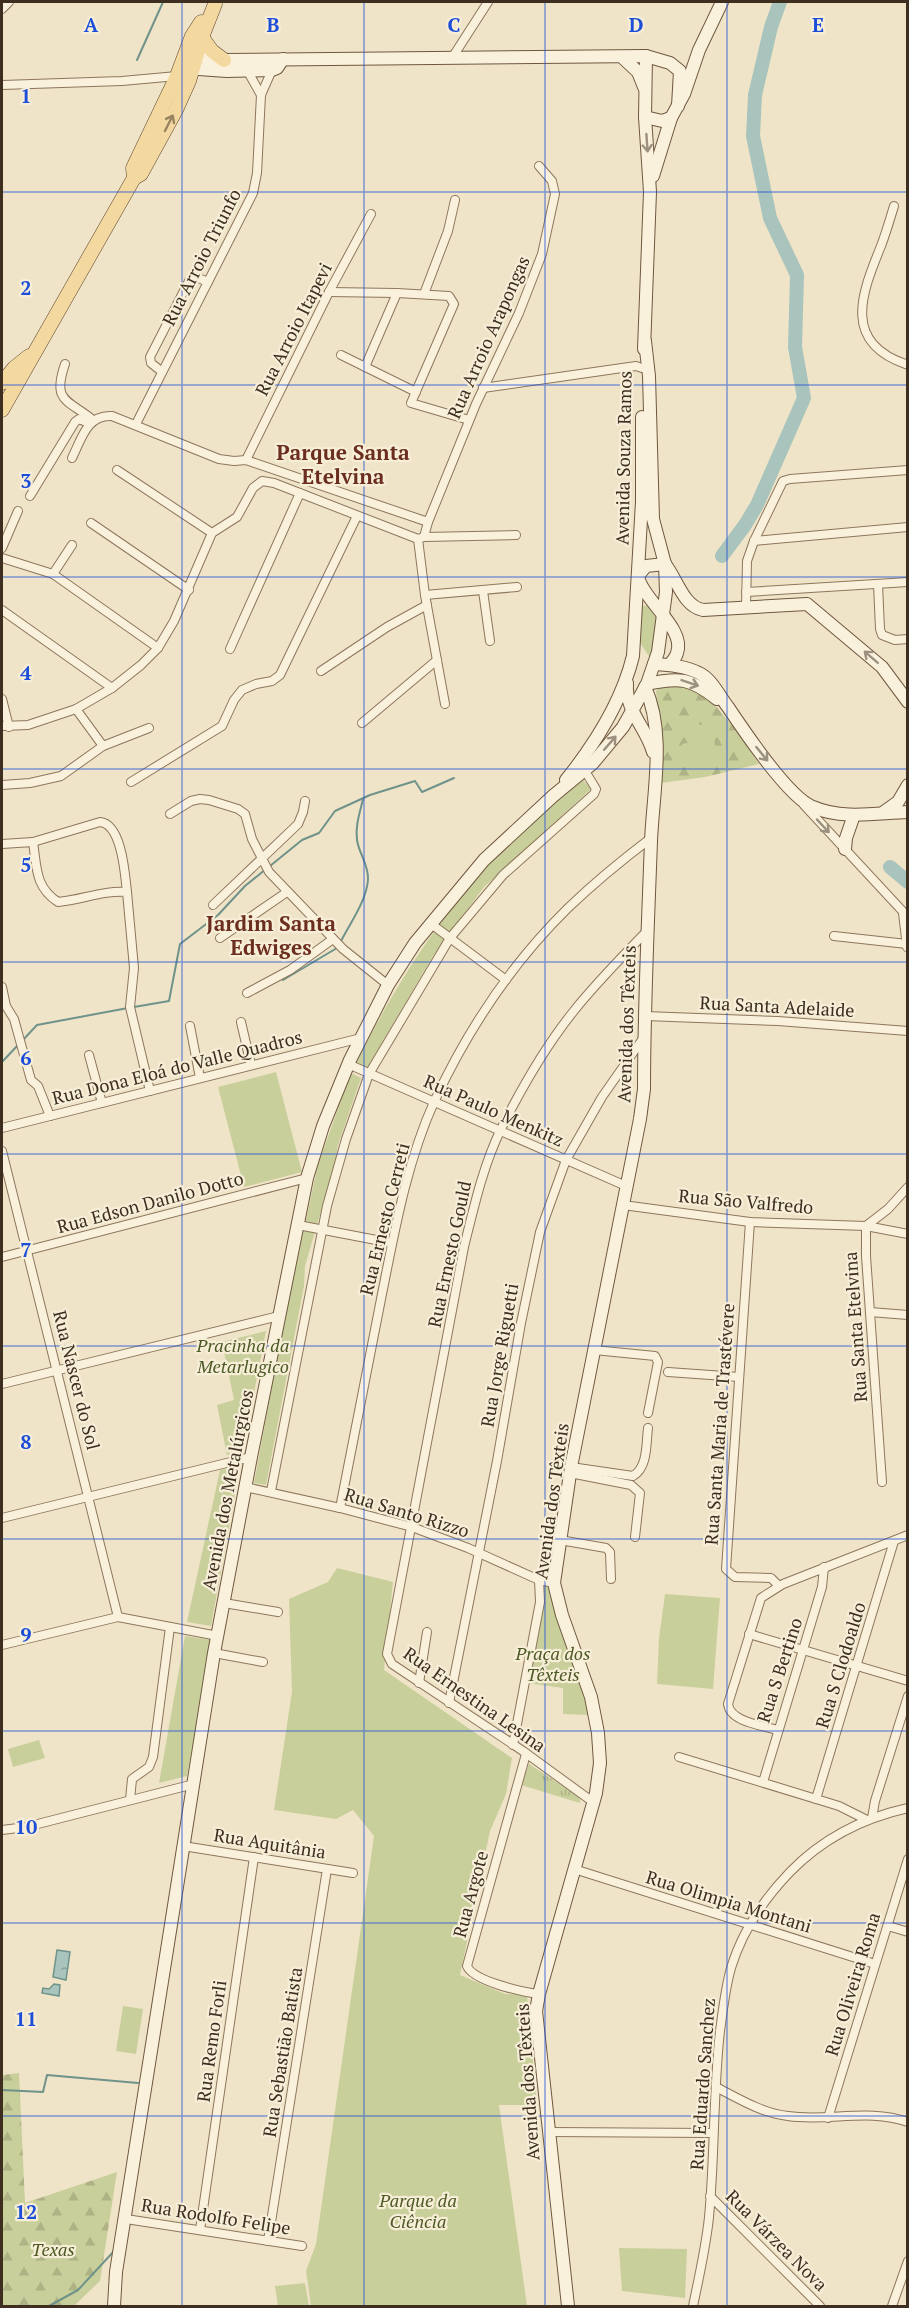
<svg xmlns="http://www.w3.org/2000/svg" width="909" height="2308" font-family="'PT Serif',serif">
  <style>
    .grass { fill: url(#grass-tufts) }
    .forest { fill: url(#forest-firs) }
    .park { fill: #c9cf9b }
    .water { fill: url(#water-ripples); stroke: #6f938a; stroke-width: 1.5 }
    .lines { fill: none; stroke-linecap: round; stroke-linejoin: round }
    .stream { stroke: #6f938a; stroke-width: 2 }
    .river { stroke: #a9c4bc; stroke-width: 14 }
    .street-casing { stroke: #8d765c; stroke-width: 10 }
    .secondary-casing { stroke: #6f573f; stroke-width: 14 }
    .primary-casing { stroke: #5b4430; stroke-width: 15 }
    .street { stroke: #faf1dc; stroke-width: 8 }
    .secondary { stroke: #faf1dc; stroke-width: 12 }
    .primary { stroke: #f3d9a0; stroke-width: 14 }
    .oneway { stroke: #988460 }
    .oneway2 { stroke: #9c907e }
    .grid { fill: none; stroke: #1d4ed8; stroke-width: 1.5; stroke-opacity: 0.55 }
    .labels { text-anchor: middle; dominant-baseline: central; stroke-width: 4.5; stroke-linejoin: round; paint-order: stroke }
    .street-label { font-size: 18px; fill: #3d2e20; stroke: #f7eed8 }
    .park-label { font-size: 18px; font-style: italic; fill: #4d5a26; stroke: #f7eed8 }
    .quarter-label { font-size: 21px; font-weight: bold; fill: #6b2e1e; stroke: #f7eed8 }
    .grid-label { font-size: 20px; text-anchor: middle; font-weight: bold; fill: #1d4ed8; stroke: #f7eed8; stroke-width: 4.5; stroke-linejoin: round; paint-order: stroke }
  </style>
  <defs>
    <pattern id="grass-tufts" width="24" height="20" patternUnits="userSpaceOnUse" patternTransform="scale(1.5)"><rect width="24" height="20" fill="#c9cf9b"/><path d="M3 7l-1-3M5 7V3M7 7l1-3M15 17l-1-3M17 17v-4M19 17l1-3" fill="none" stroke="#aeb285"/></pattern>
    <pattern id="forest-firs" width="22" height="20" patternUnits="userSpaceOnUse" patternTransform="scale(1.5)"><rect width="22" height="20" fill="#c9cf9b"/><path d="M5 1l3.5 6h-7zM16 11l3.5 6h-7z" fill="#aeb285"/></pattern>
    <pattern id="water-ripples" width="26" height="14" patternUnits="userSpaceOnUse" patternTransform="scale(1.5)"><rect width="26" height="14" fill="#a9c4bc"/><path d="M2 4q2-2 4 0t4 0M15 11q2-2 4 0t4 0" fill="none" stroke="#8ba098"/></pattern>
  </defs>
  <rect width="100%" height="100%" fill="#f0e4c8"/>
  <polygon class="grass" points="529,1764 575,1794 580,1799 580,1803 521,1785"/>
  <g class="forest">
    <polygon points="681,683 708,697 732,725 759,764 705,777 661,783 662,738 656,691 664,684"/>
    <polygon points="19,2073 25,2203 117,2172 100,2281 74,2306 2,2306 2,2075"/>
  </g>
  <g class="park">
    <polygon points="647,605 659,620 651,659 636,637 637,608"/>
    <polygon points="704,724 706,733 681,738 679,729"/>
    <polygon points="714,738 717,759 685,764 682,744"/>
    <path d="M 582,779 L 591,789 L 484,887 L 433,956 L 367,1068 L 356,1063 C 397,982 445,906 510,843 C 533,820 558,800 582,779 Z"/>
    <polygon points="276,1072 302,1172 244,1187 218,1087"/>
    <polygon points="351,1073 361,1078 338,1145 335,1163 305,1266 304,1286 266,1485 254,1483 283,1327 318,1164"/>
    <polygon points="266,1331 243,1450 227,1455 217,1405 234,1400 222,1342"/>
    <polygon points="240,1467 211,1626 187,1622 220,1470"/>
    <polygon points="337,1568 393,1582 384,1670 512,1758 506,1794 490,1831 460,1975 505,1994 527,1994 537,2105 499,2105 527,2306 311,2306 306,2271 316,2244 374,1836 353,1810 336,1819 274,1810 292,1692 289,1599 328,1582"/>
    <polygon points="541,1584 552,1584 590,1715 563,1714 563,1688 527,1683"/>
    <polygon points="665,1594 720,1598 713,1689 657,1684 659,1638"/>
    <polygon points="185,1636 212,1640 187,1776 159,1783"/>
    <polygon points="39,1740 45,1758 13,1767 8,1749"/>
    <polygon points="123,2006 143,2009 136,2054 116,2051"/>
    <polygon points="619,2248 687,2249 685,2298 622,2291"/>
    <polygon points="305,2283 309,2306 278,2306 275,2286"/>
  </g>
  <g class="water">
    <polygon points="57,1950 70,1952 66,1980 53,1977"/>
    <polygon points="54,1984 60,1985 59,1996 42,1993 43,1988 49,1989"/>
  </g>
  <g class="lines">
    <g class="stream">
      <polyline points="137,60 163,2"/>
      <polyline points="270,866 302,840 319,833 335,811 370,795 415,781 422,792 454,778"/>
      <path d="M 340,943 C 350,923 366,902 368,880 C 369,865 359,854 357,840 C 355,826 360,812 363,799"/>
      <polyline points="283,980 337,948"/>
      <polyline points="134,1007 169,1001 180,944 218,915 245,886 266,869"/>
      <polyline points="22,1041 37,1025 128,1008"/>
      <polyline points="2,1062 18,1045"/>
      <polyline points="2,2090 43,2092 47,2075 138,2083"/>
      <polyline points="49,2306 78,2290 115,2250"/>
    </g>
    <g class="river">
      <polyline points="722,556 745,525 757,505 804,398 795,347 797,275 770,218 753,136 755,95 771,27 780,2"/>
      <polyline points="890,867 908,882"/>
    </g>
    <g class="street-casing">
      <g id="street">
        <polyline points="2,9 9,2"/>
        <polyline points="452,58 488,2"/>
        <polyline points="247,70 261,95"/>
        <polyline points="2,85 122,81 177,76"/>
        <path d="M 894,206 C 890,219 886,233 881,246 C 861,295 842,343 908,365"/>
        <polyline points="329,292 397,293 449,296 454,304 411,403 469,420"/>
        <polyline points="424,294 448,231 455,200"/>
        <polyline points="341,355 416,392"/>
        <path d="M 65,364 C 52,402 67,399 93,420"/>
        <polyline points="365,367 397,293"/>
        <polyline points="161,371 151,363 150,357 189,281 196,277 208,282"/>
        <polyline points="483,388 636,366 642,368"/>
        <polyline points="136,424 253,193 257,173 261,95 272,70"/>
        <path d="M 72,458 C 81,440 87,414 112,416 L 219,459 L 234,461 L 246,460 L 428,522"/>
        <polyline points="246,460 329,292 371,214"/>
        <polyline points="117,470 212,533"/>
        <polyline points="30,496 75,422 79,419 89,423"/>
        <polyline points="91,523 189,590"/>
        <polyline points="424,537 428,522 476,404 519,313 542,254 555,194 552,181 539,166"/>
        <polyline points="418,539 425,595 445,704"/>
        <polyline points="754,541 908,527"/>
        <polyline points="2,548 18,511"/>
        <polyline points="2,558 53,574 158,648"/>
        <polyline points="53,574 72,545"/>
        <polyline points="878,584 880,629 882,635 895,640 908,639"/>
        <polyline points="483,591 490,641"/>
        <polyline points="746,592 908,582"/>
        <polyline points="425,595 517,587"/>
        <polyline points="746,607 747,561 754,541 783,481 790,479 908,470"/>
        <polyline points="2,610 112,688"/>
        <polyline points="230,649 300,493"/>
        <polyline points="321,671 387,627 427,605"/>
        <polyline points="2,699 9,727"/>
        <polyline points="76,709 103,746"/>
        <polyline points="362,723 437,660"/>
        <polyline points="2,726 28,725 76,709 112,688 141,665 158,648 174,621 212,533 237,517 253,488 262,481 274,483 418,539 424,537 516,535"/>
        <polyline points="131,782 222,726 234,700 242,690 256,684 272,681 280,675 357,516"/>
        <polyline points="2,785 30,783 61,776 103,746 149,728"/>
        <polyline points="804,805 908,917"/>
        <polyline points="170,814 191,801 200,799 209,800 238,809 245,814 252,839 269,872 343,949 388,985"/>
        <path d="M 33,842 L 100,822 C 122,824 125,875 127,892"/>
        <path d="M 2,844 L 33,842 C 37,868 35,887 58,902 C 82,900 103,890 127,892 L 134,968 L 130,1007 L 150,1091"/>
        <polyline points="213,905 298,824 303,812 305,801"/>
        <polyline points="903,913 907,947"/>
        <polyline points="430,923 506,980"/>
        <polyline points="834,936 907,944"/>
        <polyline points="220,938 287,892"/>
        <polyline points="2,987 6,1006 14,1019 31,1080 38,1086 50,1116"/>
        <polyline points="247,993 290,970 333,939"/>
        <polyline points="645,1016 778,1021 908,1031"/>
        <polyline points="241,1022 251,1065"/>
        <polyline points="190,1026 200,1078"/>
        <polyline points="89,1055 102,1103"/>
        <polyline points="348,1064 626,1186"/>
        <polyline points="2,1128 361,1038"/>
        <polyline points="2,1151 118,1617"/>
        <polyline points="623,1205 750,1222 866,1226 908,1234"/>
        <polyline points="750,1222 726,1569 735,1577 771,1578 779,1586"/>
        <polyline points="298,1225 392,1243"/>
        <polyline points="866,1226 866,1256 882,1482"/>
        <polyline points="866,1226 888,1209 908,1187"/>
        <polyline points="2,1257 307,1178"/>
        <polyline points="870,1312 908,1315"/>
        <polyline points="594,1350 655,1356 658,1362 648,1413"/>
        <polyline points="668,1372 739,1377"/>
        <polyline points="2,1384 279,1316"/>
        <path d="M 571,1467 L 633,1476 C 648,1467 646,1444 648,1428"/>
        <polyline points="570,1473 631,1485 640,1493 635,1537"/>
        <polyline points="245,1487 340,1508 412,1527 468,1548 539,1580 554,1583"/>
        <polyline points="271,1491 327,1206 346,1139 369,1074 450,938 503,875 594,794 596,789 585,771"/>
        <path d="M 340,1508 C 354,1436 368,1365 382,1294 C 395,1229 407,1162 434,1102 C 467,1031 512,963 568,908 C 594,883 622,860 651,838"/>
        <polyline points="2,1518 251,1457"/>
        <polyline points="560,1540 606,1548 610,1552 611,1579"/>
        <polyline points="224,1603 278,1612"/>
        <polyline points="749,1634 908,1681"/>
        <polyline points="2,1645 118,1617 218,1636"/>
        <polyline points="214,1653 263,1662"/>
        <polyline points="419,1683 427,1632"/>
        <polyline points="449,1703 497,1461 521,1323 540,1232 566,1160 602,1097 644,1037"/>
        <path d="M 777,1730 C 762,1725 730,1722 728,1704 L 761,1598 L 783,1584 L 908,1535"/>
        <polyline points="513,1745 540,1602 539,1580"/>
        <path d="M 526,1754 L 467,1966 C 473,1981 522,1992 539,1994"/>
        <polyline points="679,1757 839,1806 867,1820"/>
        <polyline points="763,1782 822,1587 824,1567"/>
        <polyline points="816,1799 894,1541"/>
        <polyline points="130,1800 132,1779 149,1767 153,1757 170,1627"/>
        <path d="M 593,1802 L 523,1751 L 392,1664 L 387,1654 L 464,1247 C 474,1207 483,1166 501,1129 C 521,1089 545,1047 573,1012 C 596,983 622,957 647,931"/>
        <polyline points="872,1818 875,1801 908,1696"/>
        <polyline points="2,1830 26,1827 194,1784"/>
        <polyline points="183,1846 353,1873"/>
        <polyline points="574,1869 875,1964"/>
        <polyline points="888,1926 908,1932"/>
        <path d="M 716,2087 C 739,2099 762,2113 788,2116 C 828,2122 869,2108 908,2122"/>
        <polyline points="828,2118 908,1859"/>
        <polyline points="548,2132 713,2133"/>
        <polyline points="710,2196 820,2306"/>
        <polyline points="126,2219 302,2246"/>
        <polyline points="200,2230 254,1857"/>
        <polyline points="268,2241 327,1869"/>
        <path d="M 693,2306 C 699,2277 706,2247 709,2217 C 715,2155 713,2093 720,2031 C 723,2010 725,1989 731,1968 C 742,1932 763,1900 790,1872 C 822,1839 863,1818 908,1808"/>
        <polyline points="892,2306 908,2261"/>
      </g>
    </g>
    <g class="secondary-casing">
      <g id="secondary">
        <polyline points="186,56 224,60 646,56 670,63 680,71 678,106"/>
        <polyline points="622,57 638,72 644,87"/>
        <polyline points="184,68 227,71 272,70 277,68 283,59"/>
        <polyline points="645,117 662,121 671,118"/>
        <polyline points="653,176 671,118 684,94 699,50 722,2"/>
        <polyline points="644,349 650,192 645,117 646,56"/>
        <path d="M 665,564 C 677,579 683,606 703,610 L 807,604 L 882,667 L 908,702"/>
        <polyline points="638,576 646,566 665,564"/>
        <path d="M 639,580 C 646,602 686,630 677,653 C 676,657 672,662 669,665"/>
        <path d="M 654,664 C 669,665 685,666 699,673 C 712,679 719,696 728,707 C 744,731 789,798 813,807 C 843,820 876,813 908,812"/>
        <path d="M 627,683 C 625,711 646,727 653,752"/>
        <path d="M 647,684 C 679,677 691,678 717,699"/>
        <path d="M 566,780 C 595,744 622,701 633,656 L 642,502 L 642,417"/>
        <polyline points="884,812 898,802 908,785"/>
        <polyline points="845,849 846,838 854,815"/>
        <polyline points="114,2306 116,2272 214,1653 251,1457 307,1178 323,1126 350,1060 388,985 415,943 484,860 553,796 593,763 623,727 647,684 658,652 666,592 665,564 653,519 649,376 645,341"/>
        <path d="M 568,2306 L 536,2011 L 539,1994 L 596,1793 L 600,1763 L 598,1733 L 591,1697 L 562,1615 L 554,1583 L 571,1467 L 640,1119 L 644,1089 C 644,1006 648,924 651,841 C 653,792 666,733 645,687"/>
      </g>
    </g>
    <g class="primary-casing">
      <g id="primary">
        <polyline points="202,37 212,51 224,60"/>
        <polyline points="134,178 133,168 177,76 192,36 201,22"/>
        <polyline points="2,383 14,368 29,356"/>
        <polyline points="2,410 134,178 141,174 176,110 189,81 202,37 215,4"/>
      </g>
    </g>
    <use href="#street" class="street"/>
    <use href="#secondary" class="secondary"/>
    <use href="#primary" class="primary"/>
  </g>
  <defs><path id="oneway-shaft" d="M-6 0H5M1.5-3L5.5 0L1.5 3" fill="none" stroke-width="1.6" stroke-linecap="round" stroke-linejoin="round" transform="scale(1.5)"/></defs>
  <use class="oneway" href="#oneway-shaft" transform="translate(169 123) rotate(-63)"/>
  <g class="oneway2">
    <use href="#oneway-shaft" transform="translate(647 143) rotate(86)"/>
    <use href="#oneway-shaft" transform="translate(871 657) rotate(-139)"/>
    <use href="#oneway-shaft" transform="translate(690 683) rotate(19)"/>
    <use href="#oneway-shaft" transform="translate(610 743) rotate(-49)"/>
    <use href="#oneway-shaft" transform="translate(762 754) rotate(51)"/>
    <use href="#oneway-shaft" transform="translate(823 826) rotate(47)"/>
  </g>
  <path class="grid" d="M 182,2 L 182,2306M 364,2 L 364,2306M 545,2 L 545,2306M 727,2 L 727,2306M 2,192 L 908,192M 2,385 L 908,385M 2,577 L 908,577M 2,769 L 908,769M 2,962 L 908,962M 2,1154 L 908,1154M 2,1346 L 908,1346M 2,1539 L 908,1539M 2,1731 L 908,1731M 2,1923 L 908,1923M 2,2116 L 908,2116"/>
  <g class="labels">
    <g class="street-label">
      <text transform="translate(201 257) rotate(-63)">Rua Arroio Triunfo</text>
      <text transform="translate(293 329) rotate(-63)">Rua Arroio Itapevi</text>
      <text transform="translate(488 337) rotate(-66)">Rua Arroio Arapongas</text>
      <text transform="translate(623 458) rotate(-89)">Avenida Souza Ramos</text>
      <text transform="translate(777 1006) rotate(3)">Rua Santa Adelaide</text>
      <text transform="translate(626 1024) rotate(-88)">Avenida dos Têxteis</text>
      <text transform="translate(177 1067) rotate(-14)">Rua Dona Eloá do Valle Quadros</text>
      <text transform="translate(494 1110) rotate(24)">Rua Paulo Menkitz</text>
      <text transform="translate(746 1201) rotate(5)">Rua São Valfredo</text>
      <text transform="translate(150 1202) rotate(-15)">Rua Edson Danilo Dotto</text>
      <text transform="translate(384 1219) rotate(-76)">Rua Ernesto Cerreti</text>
      <text transform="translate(449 1254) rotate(-78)">Rua Ernesto Gould</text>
      <text transform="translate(855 1327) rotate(-94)">Rua Santa Etelvina</text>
      <text transform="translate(499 1355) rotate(-80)">Rua Jorge Riguetti</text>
      <text transform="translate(77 1380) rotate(76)">Rua Nascer do Sol</text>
      <text transform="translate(719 1424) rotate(-86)">Rua Santa Maria de Trastévere</text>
      <text transform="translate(227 1490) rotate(-79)">Avenida dos Metalúrgicos</text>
      <text transform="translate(551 1501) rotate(-82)">Avenida dos Têxteis</text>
      <text transform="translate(407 1512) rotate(17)">Rua Santo Rizzo</text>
      <text transform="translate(840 1665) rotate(-73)">Rua S Clodoaldo</text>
      <text transform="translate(779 1670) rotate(-72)">Rua S Bertino</text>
      <text transform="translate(475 1699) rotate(35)">Rua Ernestina Lesina</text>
      <text transform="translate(270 1843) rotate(9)">Rua Aquitânia</text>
      <text transform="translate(470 1894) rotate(-75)">Rua Argote</text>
      <text transform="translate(729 1901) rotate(17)">Rua Olimpia Montani</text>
      <text transform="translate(852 1984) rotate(-73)">Rua Oliveira Roma</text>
      <text transform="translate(211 2041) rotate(-82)">Rua Remo Forli</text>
      <text transform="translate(282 2052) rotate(-81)">Rua Sebastião Batista</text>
      <text transform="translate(527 2082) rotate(-94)">Avenida dos Têxteis</text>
      <text transform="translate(702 2084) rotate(-86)">Rua Eduardo Sanchez</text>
      <text transform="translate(216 2216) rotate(9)">Rua Rodolfo Felipe</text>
      <text transform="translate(777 2240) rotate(45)">Rua Várzea Nova</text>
    </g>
    <g class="park-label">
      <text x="243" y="1345">Pracinha da<tspan x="243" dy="21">Metarlugico</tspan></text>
      <text x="553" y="1653">Praça dos<tspan x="553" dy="21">Têxteis</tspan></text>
      <text x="418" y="2200">Parque da<tspan x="418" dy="21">Ciência</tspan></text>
      <text x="53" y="2249">Texas</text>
    </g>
    <g class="quarter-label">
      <text x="343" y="452">Parque Santa<tspan x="343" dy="24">Etelvina</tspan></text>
      <text x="271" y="923">Jardim Santa<tspan x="271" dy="24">Edwiges</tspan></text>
    </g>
  </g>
  <g class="grid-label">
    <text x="91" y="32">A</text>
    <text x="273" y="32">B</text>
    <text x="454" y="32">C</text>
    <text x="636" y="32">D</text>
    <text x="818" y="32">E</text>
    <text x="26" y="103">1</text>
    <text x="26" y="295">2</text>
    <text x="26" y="488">3</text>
    <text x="26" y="680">4</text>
    <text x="26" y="872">5</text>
    <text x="26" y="1065">6</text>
    <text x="26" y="1257">7</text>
    <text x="26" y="1449">8</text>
    <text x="26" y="1642">9</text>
    <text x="26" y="1834">10</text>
    <text x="26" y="2026">11</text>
    <text x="26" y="2219">12</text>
  </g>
  <rect width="909" height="2308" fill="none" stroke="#3d2e20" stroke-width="6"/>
</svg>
